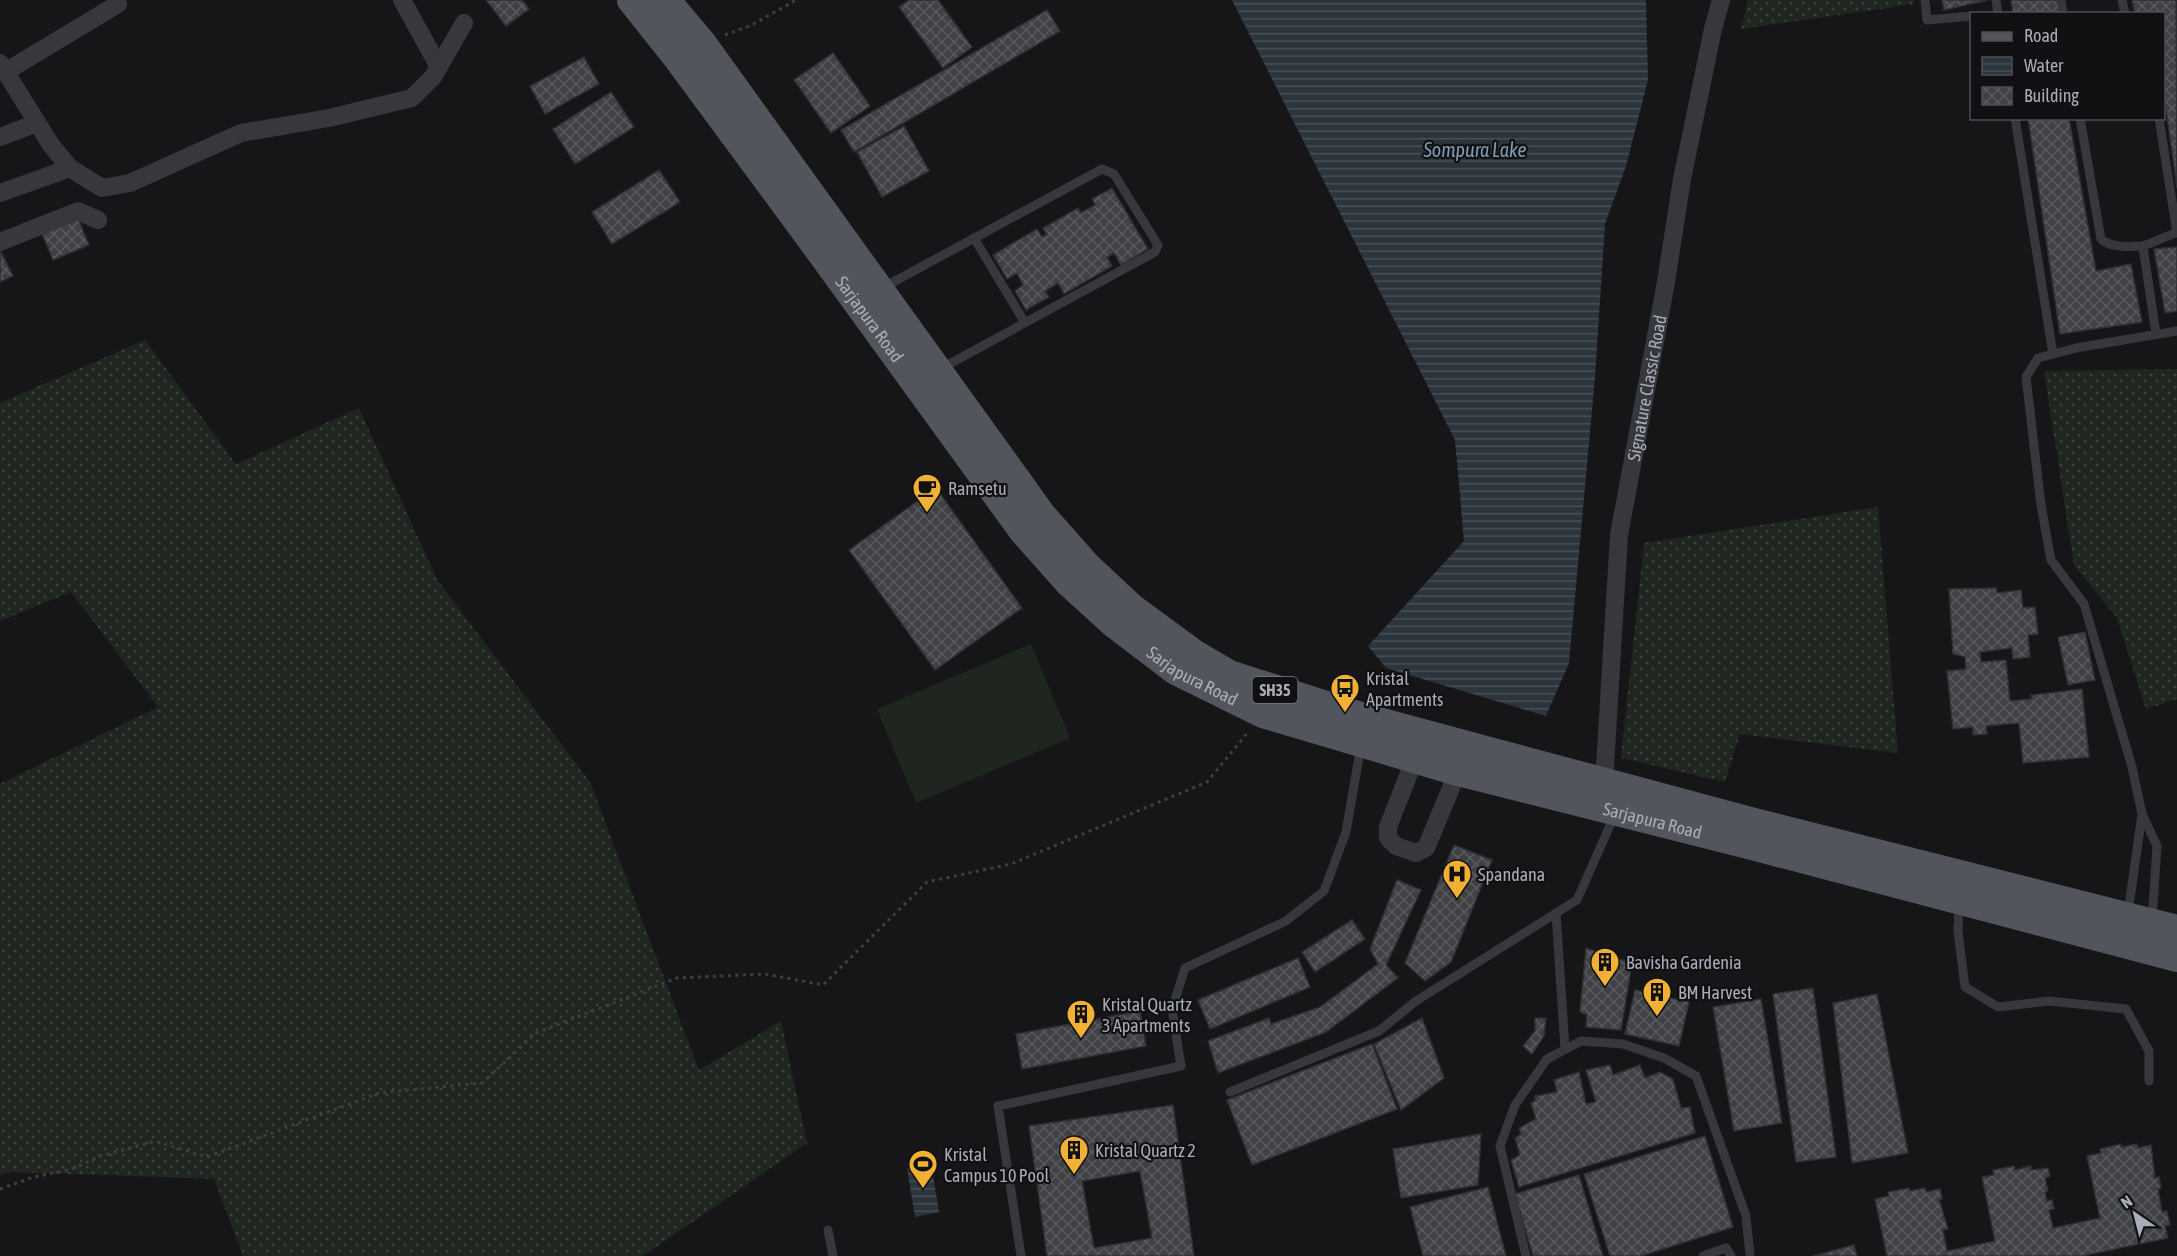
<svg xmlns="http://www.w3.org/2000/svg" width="2177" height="1256" font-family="'Asap Condensed',sans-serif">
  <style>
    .grass { fill: url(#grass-dots) }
    .pitch { fill: #1e261f }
    .water { fill: url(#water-rules) }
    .building { fill: url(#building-cross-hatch); stroke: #303034; stroke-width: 1.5; fill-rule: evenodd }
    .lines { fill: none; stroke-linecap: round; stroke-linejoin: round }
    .path { stroke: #3d3f44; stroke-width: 3; stroke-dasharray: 3 4.5; stroke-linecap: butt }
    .service { stroke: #37383d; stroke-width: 9 }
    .minor { stroke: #37383d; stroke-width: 18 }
    .primary { stroke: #53555c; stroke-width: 30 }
    .labels { text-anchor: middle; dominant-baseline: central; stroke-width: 4.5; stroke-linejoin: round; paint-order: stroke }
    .shield { fill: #111113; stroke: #7b7e86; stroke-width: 1.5 }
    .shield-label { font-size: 16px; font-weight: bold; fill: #a8adb8 }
    .street-label { font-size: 18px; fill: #a8adb8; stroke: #111113 }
    .poi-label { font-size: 18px; fill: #a8adb8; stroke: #111113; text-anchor: start }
    .water-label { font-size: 20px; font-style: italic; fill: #7f9bb3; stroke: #111113 }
  </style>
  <defs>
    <pattern id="grass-dots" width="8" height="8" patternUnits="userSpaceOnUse" patternTransform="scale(1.5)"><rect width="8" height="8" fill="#1e261f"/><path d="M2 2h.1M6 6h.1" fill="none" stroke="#3c433d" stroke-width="1.8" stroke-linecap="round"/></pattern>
    <pattern id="water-rules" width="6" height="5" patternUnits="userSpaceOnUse" patternTransform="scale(1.5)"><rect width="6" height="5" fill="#2c353c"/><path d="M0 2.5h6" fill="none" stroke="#485056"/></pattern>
    <pattern id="building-cross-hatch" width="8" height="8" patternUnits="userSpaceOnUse" patternTransform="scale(1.5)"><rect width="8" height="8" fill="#404145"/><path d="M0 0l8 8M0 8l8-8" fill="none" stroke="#595a5e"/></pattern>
  </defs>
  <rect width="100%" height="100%" fill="#161618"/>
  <g class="grass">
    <polygon points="1748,0 1913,0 1914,4 1741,29"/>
    <polygon points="145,340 236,464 359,408 438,581 590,782 699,1070 781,1021 807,1143 643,1256 243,1256 214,1179 11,1172 0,1175 0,784 158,707 71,592 0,621 0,403"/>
    <polygon points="2177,369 2177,699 2146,709 2117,618 2074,565 2044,371"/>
    <polygon points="1878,507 1898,753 1740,734 1725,782 1621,758 1644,543"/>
  </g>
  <polygon class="pitch" points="1031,644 1070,738 916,803 877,709"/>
  <g class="water">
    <polygon points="1232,0 1646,0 1648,80 1626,166 1605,224 1595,377 1569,663 1546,716 1386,668 1368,646 1464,541 1455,440"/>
    <polygon points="931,1164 939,1212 915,1217 907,1168"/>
  </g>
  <g class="building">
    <polygon points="486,0 522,0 529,9 506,26"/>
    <polygon points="909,0 938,0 972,47 943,68 899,7"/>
    <polygon points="1942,0 1988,0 1944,10"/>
    <polygon points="2011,0 2058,0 2061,14 2013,14"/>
    <polygon points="2132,0 2176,0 2177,188 2164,94 2164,14 2135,14"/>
    <polygon points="1047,10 1060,31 854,152 841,130"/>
    <polygon points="833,53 870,106 831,133 794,80"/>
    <polygon points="584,57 599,84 545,114 530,86"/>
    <polygon points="611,92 634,127 575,164 553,129"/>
    <polygon points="2028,118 2069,118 2096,271 2131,264 2142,322 2060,334"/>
    <polygon points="904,126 929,171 882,197 857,152"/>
    <polygon points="659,170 680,202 612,244 592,212"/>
    <polygon points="1112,188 1148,249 1121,265 1114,253 1107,257 1112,266 1064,294 1058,283 1045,291 1049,297 1026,310 1015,291 1023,285 1017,273 1007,279 993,255 1037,229 1042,237 1047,234 1043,228 1078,208 1081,213 1095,205 1092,199"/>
    <polygon points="77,216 89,245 53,260 41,231"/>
    <polygon points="2177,247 2177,311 2165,313 2154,249"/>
    <polygon points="0,250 13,276 0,282"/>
    <polygon points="936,488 1022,608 935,670 849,550"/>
    <polygon points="1996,588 1997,593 2021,590 2023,608 2035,607 2038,634 2028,635 2030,657 2013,659 2012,648 1980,652 1981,662 2006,660 2010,701 2032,699 2031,695 2082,689 2089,757 2023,763 2019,723 1986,726 1987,734 1973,735 1973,727 1953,729 1947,671 1966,669 1965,657 1953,654 1949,589"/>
    <polygon points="2085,632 2095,680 2068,685 2058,637"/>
    <polygon points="1454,845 1492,860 1451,962 1425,981 1405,963"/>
    <polygon points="1397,880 1421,890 1386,965 1398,978 1326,1032 1218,1073 1208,1041 1269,1018 1271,1024 1320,1007 1378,964 1370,949"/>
    <polygon points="1352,920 1365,939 1315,972 1302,952"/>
    <polygon points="1586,948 1632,963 1621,1030 1586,1027 1587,1015 1580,1012"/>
    <polygon points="1298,958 1310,987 1210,1029 1198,1000"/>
    <polygon points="1813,988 1836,1157 1796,1162 1773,994"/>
    <polygon points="1635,990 1689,1002 1679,1046 1625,1034"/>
    <polygon points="1877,994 1908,1153 1852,1163 1833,1003"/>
    <polygon points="1761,999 1782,1123 1734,1131 1713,1007"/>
    <polygon points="1140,1011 1146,1046 1022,1069 1016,1034"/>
    <polygon points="1422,1018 1444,1078 1401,1110 1374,1044"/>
    <polygon points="1535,1018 1546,1018 1544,1036 1532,1054 1523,1046 1535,1031"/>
    <polygon points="1372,1044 1397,1109 1252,1165 1227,1100"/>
    <polygon points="1610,1065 1613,1075 1640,1065 1645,1078 1660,1072 1673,1079 1681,1108 1690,1107 1695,1133 1519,1187 1511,1160 1520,1155 1515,1138 1521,1134 1519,1128 1536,1119 1531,1103 1535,1101 1535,1096 1557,1092 1554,1080 1579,1072 1586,1104 1596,1102 1586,1070"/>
    <path d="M 1173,1105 L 1194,1256 L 1047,1256 L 1029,1126 ZM 1140,1171 L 1152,1238 L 1094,1248 L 1082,1181 Z"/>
    <polygon points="1481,1134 1478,1185 1401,1198 1393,1149"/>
    <polygon points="1705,1136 1733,1227 1641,1256 1610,1256 1584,1174"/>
    <polygon points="2121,1144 2121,1147 2137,1144 2138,1148 2151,1145 2155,1178 2159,1177 2161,1188 2158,1189 2162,1212 2167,1211 2170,1225 2165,1226 2168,1238 2082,1256 1887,1256 1875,1199 1889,1196 1888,1192 1909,1188 1910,1191 1925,1188 1926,1192 1940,1189 1942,1199 1939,1199 1948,1229 1943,1230 1947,1251 1995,1241 1982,1177 1994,1175 1993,1170 2014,1166 2015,1170 2031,1166 2031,1170 2048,1168 2050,1176 2045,1178 2048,1191 2045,1192 2047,1201 2052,1200 2054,1209 2049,1210 2053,1228 2100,1218 2087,1156 2101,1153 2100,1149"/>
    <polygon points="1579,1175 1603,1256 1533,1256 1515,1194"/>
    <polygon points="1488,1187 1506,1256 1423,1256 1410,1207"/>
    <polygon points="1854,1245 1857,1256 1813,1256"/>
  </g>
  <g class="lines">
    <g class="path">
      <polyline points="725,35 752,25 796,0"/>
      <polyline points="0,1189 34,1177 72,1169 98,1157 155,1141 207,1157 379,1093 482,1083 536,1033 677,978 765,974 823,985 927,882 1011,864 1207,782 1249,731"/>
    </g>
    <g class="service">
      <polyline points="1925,0 1927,20 1972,16"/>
      <polyline points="1996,0 1998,14"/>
      <polyline points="2061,0 2063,14"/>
      <polyline points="2122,0 2125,14"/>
      <polyline points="2015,118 2053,354"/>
      <path d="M 2080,118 L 2101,239 C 2109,247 2129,247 2141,246 C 2148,246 2167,235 2177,233 L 2159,118"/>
      <polyline points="974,238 1025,323"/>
      <polyline points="2143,247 2156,334"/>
      <polyline points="884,287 1102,169 1114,174 1158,245 1155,252 942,368"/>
      <polyline points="1959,905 1958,932 1965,987 1998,1007 2049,1001 2126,1009 2149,1051 2149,1081"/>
      <polyline points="1556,913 1565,1049"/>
      <polyline points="2128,913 2142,814"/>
      <polyline points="2152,921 2157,846 2142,814 2132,767 2084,604 2051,560 2041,505 2026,377 2038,358 2076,348 2177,331"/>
      <polyline points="1230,1092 1379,1031 1416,1001 1577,900 1615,814"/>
      <polyline points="828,1230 833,1256"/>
      <polyline points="1021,1256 998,1106 1181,1066 1172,1009 1185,968 1286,921 1324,891 1346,832 1361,745"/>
      <polyline points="1526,1256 1500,1146 1515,1105 1547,1059 1581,1041 1623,1044 1664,1058 1696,1076 1746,1216 1750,1256"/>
      <polyline points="1703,1256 1726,1248 1731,1256"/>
    </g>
    <g class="minor">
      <polyline points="402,0 439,67"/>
      <polyline points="0,63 51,145 70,168 102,188 130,183 241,133 329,118 412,98 433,77 464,23"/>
      <polyline points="5,72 118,4"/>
      <polyline points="0,137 37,123"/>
      <polyline points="0,193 70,168"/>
      <polyline points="0,242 78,211 98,220"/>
      <polyline points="1415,758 1388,827 1388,838 1396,846 1416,853 1426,848 1458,771"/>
      <path id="s1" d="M 1604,783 L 1619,535 L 1666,282 L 1682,179 L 1713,29 L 1721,0"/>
    </g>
    <g class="primary">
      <path id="s2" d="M 632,0 L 679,59 L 817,246 L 1023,530 L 1070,583 L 1113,622 L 1176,670 L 1263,713 L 1458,771 L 1752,845 L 2177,957"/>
      <polyline points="665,0 702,44 1041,515 1086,566 1131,608 1195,655 1229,675 1367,719 1758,824 2177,930 2171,955"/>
    </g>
  </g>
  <defs>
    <g id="cafe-pin" transform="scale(1.5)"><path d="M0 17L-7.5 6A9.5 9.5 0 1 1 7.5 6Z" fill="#f2b134" stroke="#111113"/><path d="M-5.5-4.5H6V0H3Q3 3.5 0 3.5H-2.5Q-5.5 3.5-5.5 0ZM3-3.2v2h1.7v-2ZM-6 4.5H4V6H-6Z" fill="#111"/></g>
    <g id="bus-pin" transform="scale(1.5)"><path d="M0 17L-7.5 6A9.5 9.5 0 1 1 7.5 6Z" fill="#f2b134" stroke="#111113"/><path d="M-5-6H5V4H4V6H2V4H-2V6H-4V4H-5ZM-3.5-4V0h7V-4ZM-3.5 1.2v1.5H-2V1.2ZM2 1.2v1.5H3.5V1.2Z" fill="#111"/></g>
    <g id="hospital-pin" transform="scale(1.5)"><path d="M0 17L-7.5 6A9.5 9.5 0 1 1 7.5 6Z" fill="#f2b134" stroke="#111113"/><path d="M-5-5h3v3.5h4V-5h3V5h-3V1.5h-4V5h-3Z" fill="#111"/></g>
    <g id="building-pin" transform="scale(1.5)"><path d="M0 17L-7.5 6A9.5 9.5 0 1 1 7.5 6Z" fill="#f2b134" stroke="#111113"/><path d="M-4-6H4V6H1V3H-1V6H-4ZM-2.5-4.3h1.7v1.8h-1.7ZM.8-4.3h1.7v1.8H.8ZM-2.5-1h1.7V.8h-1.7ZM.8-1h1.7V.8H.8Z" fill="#111"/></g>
    <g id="stadium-pin" transform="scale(1.5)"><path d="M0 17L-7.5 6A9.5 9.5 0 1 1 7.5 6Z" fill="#f2b134" stroke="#111113"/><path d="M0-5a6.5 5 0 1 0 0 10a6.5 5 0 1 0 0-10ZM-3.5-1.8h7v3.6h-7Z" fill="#111"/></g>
  </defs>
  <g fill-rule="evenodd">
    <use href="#cafe-pin" x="927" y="488"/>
    <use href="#bus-pin" x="1345" y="688"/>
    <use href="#hospital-pin" x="1457" y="874"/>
    <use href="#building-pin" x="1605" y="962"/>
    <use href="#building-pin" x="1657" y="992"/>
    <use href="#building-pin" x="1081" y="1014"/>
    <use href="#building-pin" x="1074" y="1150"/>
    <use href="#stadium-pin" x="923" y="1164"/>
  </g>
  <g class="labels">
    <rect class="shield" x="1252.5" y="677" width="45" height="26" rx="4.5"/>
    <g class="shield-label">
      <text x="1275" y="690">SH35</text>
    </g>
    <g class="street-label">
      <text stroke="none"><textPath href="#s2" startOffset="398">Sarjapura Road</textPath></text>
      <text stroke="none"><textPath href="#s1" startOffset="398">Signature Classic Road</textPath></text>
      <text stroke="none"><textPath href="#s2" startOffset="884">Sarjapura Road</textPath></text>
      <text stroke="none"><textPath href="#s2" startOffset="1368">Sarjapura Road</textPath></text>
    </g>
    <g class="poi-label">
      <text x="948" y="488">Ramsetu</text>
      <text x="1366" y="678">Kristal<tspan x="1366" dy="21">Apartments</tspan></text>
      <text x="1478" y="874">Spandana</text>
      <text x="1626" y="962">Bavisha Gardenia</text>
      <text x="1678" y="992">BM Harvest</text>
      <text x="1102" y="1004">Kristal Quartz<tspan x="1102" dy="21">3 Apartments</tspan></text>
      <text x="1095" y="1150">Kristal Quartz 2</text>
      <text x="944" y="1154">Kristal<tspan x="944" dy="21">Campus 10 Pool</tspan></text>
    </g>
    <g class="water-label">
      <text x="1475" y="149">Sompura Lake</text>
    </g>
  </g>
  <rect x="1970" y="12" width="195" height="108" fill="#111113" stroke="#4d4f55" stroke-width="1.5"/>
  <rect x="1982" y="32" width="30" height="9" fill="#53555c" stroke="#4d4f55" stroke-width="1.5"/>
  <text x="2024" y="42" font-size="18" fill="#a8adb8">Road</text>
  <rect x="1982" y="57" width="30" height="18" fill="url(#water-rules)" stroke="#4d4f55" stroke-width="1.5"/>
  <text x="2024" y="72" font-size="18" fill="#a8adb8">Water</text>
  <rect x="1982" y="87" width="30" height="18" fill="url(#building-cross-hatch)" stroke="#4d4f55" stroke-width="1.5"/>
  <text x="2024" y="102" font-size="18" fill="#a8adb8">Building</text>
  <g transform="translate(2135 1214) rotate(325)" stroke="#111113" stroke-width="4.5" paint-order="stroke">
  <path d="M0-4.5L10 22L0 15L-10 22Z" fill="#a8adb8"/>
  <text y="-9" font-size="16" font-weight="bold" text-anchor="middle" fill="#a8adb8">N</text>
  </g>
</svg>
